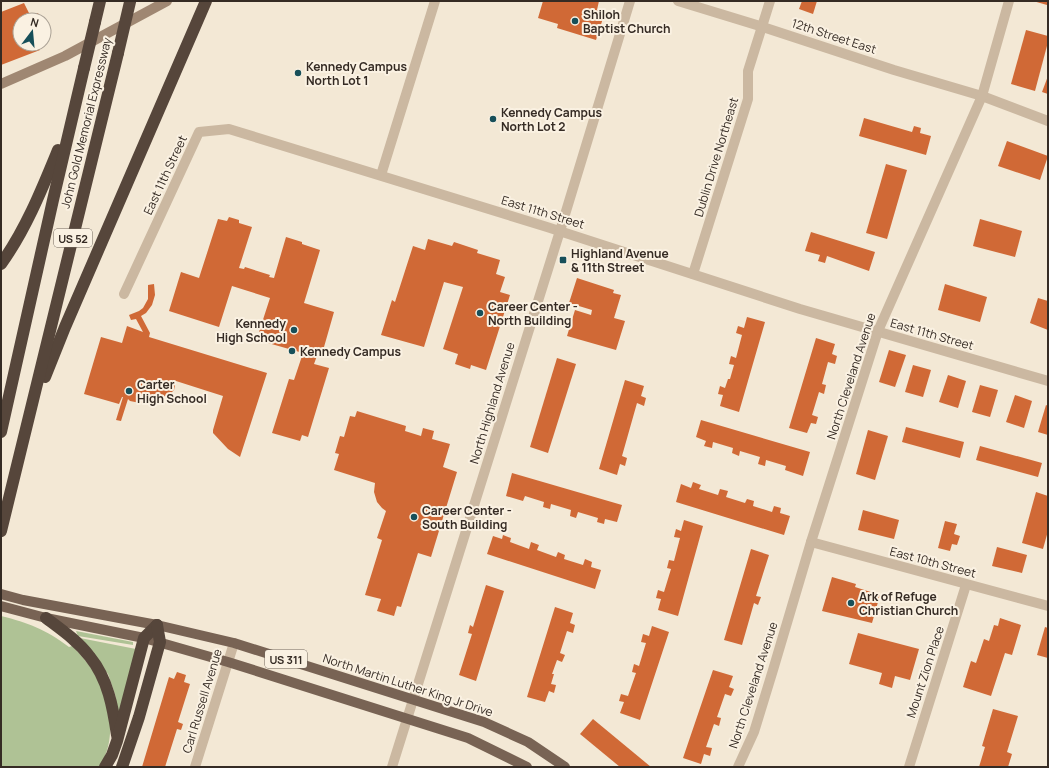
<svg xmlns="http://www.w3.org/2000/svg" width="1049" height="768" font-family="Manrope,sans-serif">
  <style>
    .green { fill: #afc295 }
    .building { fill: #d06936 }
    .lines { fill: none; stroke-linecap: round; stroke-linejoin: round }
    .minor { stroke: #cbb8a1; stroke-width: 10 }
    .tertiary { stroke: #cbb8a1; stroke-width: 10 }
    .secondary { stroke: #9f8772; stroke-width: 10 }
    .primary { stroke: #786354; stroke-width: 10 }
    .motorway { stroke: #56463b; stroke-width: 12 }
    .motorway-bridge { stroke: #56463b; stroke-width: 12 }
    .poi-dot { fill: #174f59; stroke: #faf1e2; stroke-width: 1.5 }
    .labels { text-anchor: middle; dominant-baseline: central; stroke-width: 4; stroke-linejoin: round; paint-order: stroke }
    .shield { fill: #faf1e2; stroke: #70665d; stroke-width: 1 }
    .shield-label { font-size: 11px; font-weight: bold; fill: #352b24 }
    .poi-label { font-size: 12px; font-weight: bold; fill: #352b24; stroke: #faf1e2; text-anchor: start }
    .street-label { font-size: 12px; fill: #352b24; stroke: #faf1e2 }
  </style>
  <rect width="100%" height="100%" fill="#f3e8d5"/>
  <g class="green">
    <path d="M 1,616 C 29,623 45,629 69,647 L 72,646 C 81,655 91,666 97,678 C 111,705 117,740 99,767 L 1,767 Z"/>
    <polygon points="76,631 133,642 133,645 78,636"/>
    <polygon points="80,638 136,649 121,711 118,712 115,694 108,674"/>
  </g>
  <g class="building">
    <polygon points="543,1 599,1 597,10 605,12 596,40 557,28 558,24 538,18"/>
    <polygon points="802,1 817,1 813,14 799,9"/>
    <polygon points="1033,1 1048,1 1048,3 1047,5"/>
    <polygon points="24,3 30,15 38,13 40,20 20,20 20,44 38,44 40,50 1,65 1,12"/>
    <polygon points="1026,30 1048,36 1048,42 1035,91 1011,84"/>
    <polygon points="1048,76 1048,94 1042,92"/>
    <polygon points="864,118 912,132 914,126 921,128 920,133 931,136 926,155 859,136"/>
    <polygon points="1007,141 1048,156 1040,180 998,166"/>
    <polygon points="886,164 907,170 887,239 866,233"/>
    <polygon points="229,217 239,220 239,223 252,227 239,268 244,269 245,267 270,275 269,277 274,278 286,237 302,242 302,244 320,250 304,303 334,312 322,354 318,353 314,364 329,368 308,437 302,435 300,441 272,433 289,379 294,380 303,353 268,343 270,336 259,332 270,298 232,286 219,327 169,311 181,272 199,278 218,219 227,221"/>
    <polygon points="980,219 1022,231 1015,257 973,246"/>
    <polygon points="811,232 875,252 869,271 827,256 825,263 818,261 820,255 805,251"/>
    <polygon points="428,239 452,246 454,242 478,250 477,253 500,260 496,274 505,277 500,292 510,295 486,370 471,365 470,369 455,364 458,354 443,349 463,287 444,282 424,347 381,335 392,300 395,302 413,246 425,250"/>
    <polygon points="577,278 614,290 613,293 621,295 614,318 625,321 616,350 567,336 575,310 591,315 592,310 569,303"/>
    <polygon points="154,284 155,295 152,305 146,313 141,316 150,333 149,337 267,373 240,457 228,449 213,433 213,430 223,396 176,381 174,390 171,393 160,399 150,402 140,403 130,401 128,399 121,421 116,420 123,397 122,397 119,404 84,394 101,337 122,343 127,326 143,332 136,319 131,320 129,315 139,311 143,308 148,299 148,285"/>
    <polygon points="945,284 987,297 980,322 938,310"/>
    <polygon points="1038,298 1048,301 1048,330 1030,323"/>
    <polygon points="747,317 765,322 739,412 720,406 723,395 718,394 720,386 725,388 728,379 730,379 734,365 729,364 731,356 736,358 742,335 736,333 738,326 744,328"/>
    <polygon points="816,338 835,344 832,354 837,356 835,364 828,362 822,384 826,385 824,394 819,392 812,415 818,417 816,424 811,423 807,433 789,428"/>
    <polygon points="889,350 906,355 895,387 879,382"/>
    <polygon points="557,358 576,364 548,453 530,447"/>
    <polygon points="913,365 931,370 923,397 905,392"/>
    <polygon points="948,375 966,381 958,408 939,402"/>
    <polygon points="625,380 644,386 641,396 646,398 644,406 637,403 622,456 627,458 625,466 620,464 617,475 599,469"/>
    <polygon points="980,385 998,390 990,417 972,412"/>
    <polygon points="1015,395 1032,401 1024,428 1006,422"/>
    <polygon points="1046,405 1048,406 1048,435 1038,432"/>
    <polygon points="357,411 406,426 405,431 421,436 423,428 434,431 432,439 450,444 443,467 457,472 431,557 418,553 401,607 397,606 394,616 377,611 381,599 365,595 382,540 377,538 386,511 382,508 377,502 374,492 375,483 334,470 339,454 335,453 340,436 344,437 350,416 355,417"/>
    <polygon points="701,420 810,452 803,476 785,470 786,466 766,460 765,466 758,464 760,457 740,451 739,456 732,453 733,448 713,442 712,448 704,446 706,441 696,437"/>
    <polygon points="906,427 964,442 960,458 902,442"/>
    <polygon points="868,430 888,436 875,480 856,474"/>
    <polygon points="980,446 1042,463 1038,477 976,460"/>
    <polygon points="512,473 622,505 617,522 605,519 604,524 597,522 598,518 578,512 576,518 570,516 571,510 551,504 550,509 543,507 544,502 525,496 523,501 506,496"/>
    <polygon points="693,482 701,485 699,489 718,495 720,489 728,491 726,497 745,503 747,499 754,501 753,506 772,512 774,506 781,508 780,513 790,516 784,535 676,502 681,484 691,488"/>
    <polygon points="1036,492 1048,496 1048,531 1043,549 1022,543"/>
    <polygon points="863,510 899,520 894,539 858,530"/>
    <polygon points="684,520 703,526 678,616 658,610 661,599 656,598 658,590 664,592 671,569 667,568 669,560 674,561 680,538 674,537 676,529 681,531"/>
    <polygon points="945,521 957,524 954,534 960,536 957,545 952,544 950,551 938,548"/>
    <polygon points="503,535 511,538 510,542 529,549 531,542 539,545 537,550 556,557 558,552 565,555 564,559 583,565 585,559 592,562 591,567 601,570 595,589 487,554 493,536 502,539"/>
    <polygon points="997,547 1027,555 1022,573 992,566"/>
    <polygon points="751,549 769,555 756,596 761,597 758,605 754,603 742,645 724,640"/>
    <polygon points="832,577 856,584 855,587 880,595 872,623 822,611"/>
    <polygon points="486,585 504,591 476,681 459,675 472,634 468,633 470,625 473,627"/>
    <polygon points="555,607 573,613 570,623 575,625 573,633 567,631 560,653 565,655 562,662 557,660 552,674 554,674 551,684 556,685 554,693 549,691 545,702 527,697"/>
    <polygon points="1000,618 1021,625 1012,655 1005,653 991,696 963,687 971,661 976,663 984,639 989,641 994,625 998,626"/>
    <polygon points="652,626 669,632 640,720 620,713 624,702 619,701 621,694 628,696 636,673 632,672 634,664 639,666 646,643 641,642 643,634 649,636"/>
    <polygon points="1045,627 1048,628 1048,658 1037,655"/>
    <polygon points="858,633 919,649 910,680 895,676 892,688 879,684 882,673 849,664"/>
    <polygon points="713,670 733,676 729,687 734,689 731,696 725,694 717,717 721,718 719,726 714,724 706,747 712,748 710,756 704,754 701,764 683,758"/>
    <polygon points="177,672 186,675 184,682 190,684 178,722 183,724 181,730 177,729 165,767 142,767 169,677 174,679"/>
    <polygon points="993,709 1018,716 1007,752 1012,754 1008,767 979,767 985,747 982,746"/>
    <polygon points="593,719 651,767 620,767 580,734"/>
  </g>
  <g class="lines">
    <g class="minor">
      <polyline points="381,175 435,1"/>
      <polyline points="693,274 748,99 748,71 770,1"/>
      <polyline points="124,294 199,132 229,129 547,227 800,309 1048,381"/>
      <polyline points="811,542 1048,606"/>
      <polyline points="195,767 234,643"/>
      <polyline points="392,767 560,231 630,1"/>
      <polyline points="909,767 966,585"/>
    </g>
    <g class="tertiary">
      <polyline points="678,1 763,27 894,70 982,96 1048,121"/>
      <polyline points="738,767 754,732 773,670 811,542 878,331 982,96 1009,1"/>
    </g>
    <polyline class="secondary" points="1,84 65,56 167,1"/>
    <g class="primary">
      <polyline points="1,594 23,600 157,625 234,643 484,722 528,742 565,767"/>
      <polyline points="1,606 46,618 144,638 228,662 468,738 527,767"/>
    </g>
    <g class="motorway">
      <polyline points="95,22 100,1"/>
      <path d="M 1,264 C 26,229 42,189 58,150"/>
      <polyline points="45,377 65,327 206,1"/>
      <polyline points="1,432 53,200 84,68"/>
      <polyline points="1,531 118,53"/>
      <path d="M 46,618 C 62,630 78,641 90,657 C 108,679 113,708 117,735"/>
      <polyline points="105,767 112,755 117,741 144,638 157,625"/>
      <polyline points="122,767 139,717 160,642 157,625"/>
    </g>
    <g class="motorway-bridge">
      <polyline points="118,53 130,2"/>
      <polyline points="84,68 95,22"/>
    </g>
  </g>
  <g class="poi-dot">
    <circle cx="575" cy="21" r="4"/>
    <circle cx="298" cy="73" r="4"/>
    <circle cx="493" cy="119" r="4"/>
    <rect x="559" y="256" width="8" height="8" rx="2"/>
    <circle cx="480" cy="313" r="4"/>
    <circle cx="294" cy="330" r="4"/>
    <circle cx="292" cy="351" r="4"/>
    <circle cx="129" cy="391" r="4"/>
    <circle cx="414" cy="517" r="4"/>
    <circle cx="851" cy="603" r="4"/>
  </g>
  <g class="labels">
    <g class="shield">
      <rect x="54" y="229" width="38" height="18" rx="3"/>
      <rect x="265" y="650" width="42" height="18" rx="3"/>
    </g>
    <g class="shield-label">
      <text x="73" y="238">US 52</text>
      <text x="286" y="659">US 311</text>
    </g>
    <g class="poi-label">
      <text x="583" y="14">Shiloh<tspan x="583" dy="14">Baptist Church</tspan></text>
      <text x="306" y="66">Kennedy Campus<tspan x="306" dy="14">North Lot 1</tspan></text>
      <text x="501" y="112">Kennedy Campus<tspan x="501" dy="14">North Lot 2</tspan></text>
      <text x="571" y="253">Highland Avenue<tspan x="571" dy="14">&amp; 11th Street</tspan></text>
      <text x="488" y="306">Career Center -<tspan x="488" dy="14">North Building</tspan></text>
      <text x="286" y="323" text-anchor="end">Kennedy<tspan x="286" dy="14">High School</tspan></text>
      <text x="300" y="351">Kennedy Campus</text>
      <text x="137" y="384">Carter<tspan x="137" dy="14">High School</tspan></text>
      <text x="422" y="510">Career Center -<tspan x="422" dy="14">South Building</tspan></text>
      <text x="859" y="596">Ark of Refuge<tspan x="859" dy="14">Christian Church</tspan></text>
    </g>
    <g class="street-label">
      <text transform="translate(834 36) rotate(18)">12th Street East</text>
      <text transform="translate(86 123) rotate(-76)">John Gold Memorial Expressway</text>
      <text transform="translate(716 157) rotate(-73)">Dublin Drive Northeast</text>
      <text transform="translate(165 175) rotate(-65)">East 11th Street</text>
      <text transform="translate(543 212) rotate(17)">East 11th Street</text>
      <text transform="translate(932 334) rotate(16)">East 11th Street</text>
      <text transform="translate(851 376) rotate(-72)">North Cleveland Avenue</text>
      <text transform="translate(492 403) rotate(-73)">North Highland Avenue</text>
      <text transform="translate(933 562) rotate(15)">East 10th Street</text>
      <text transform="translate(925 672) rotate(-72)">Mount Zion Place</text>
      <text transform="translate(408 685) rotate(18)">North Martin Luther King Jr Drive</text>
      <text transform="translate(753 685) rotate(-72)">North Cleveland Avenue</text>
      <text transform="translate(202 701) rotate(-73)">Carl Russell Avenue</text>
    </g>
  </g>
  <rect width="1049" height="768" fill="none" stroke="#352b24" stroke-width="4"/>
  <g transform="translate(32 32) rotate(16)"><circle r="19" fill="#faf1e2" stroke="#aba296"/>
  <path d="M0-3L7 15L0 10L-7 15Z" fill="#174f59"/>
  <text y="-6" font-size="11" font-weight="bold" text-anchor="middle" fill="#352b24">N</text>
  </g>
</svg>
